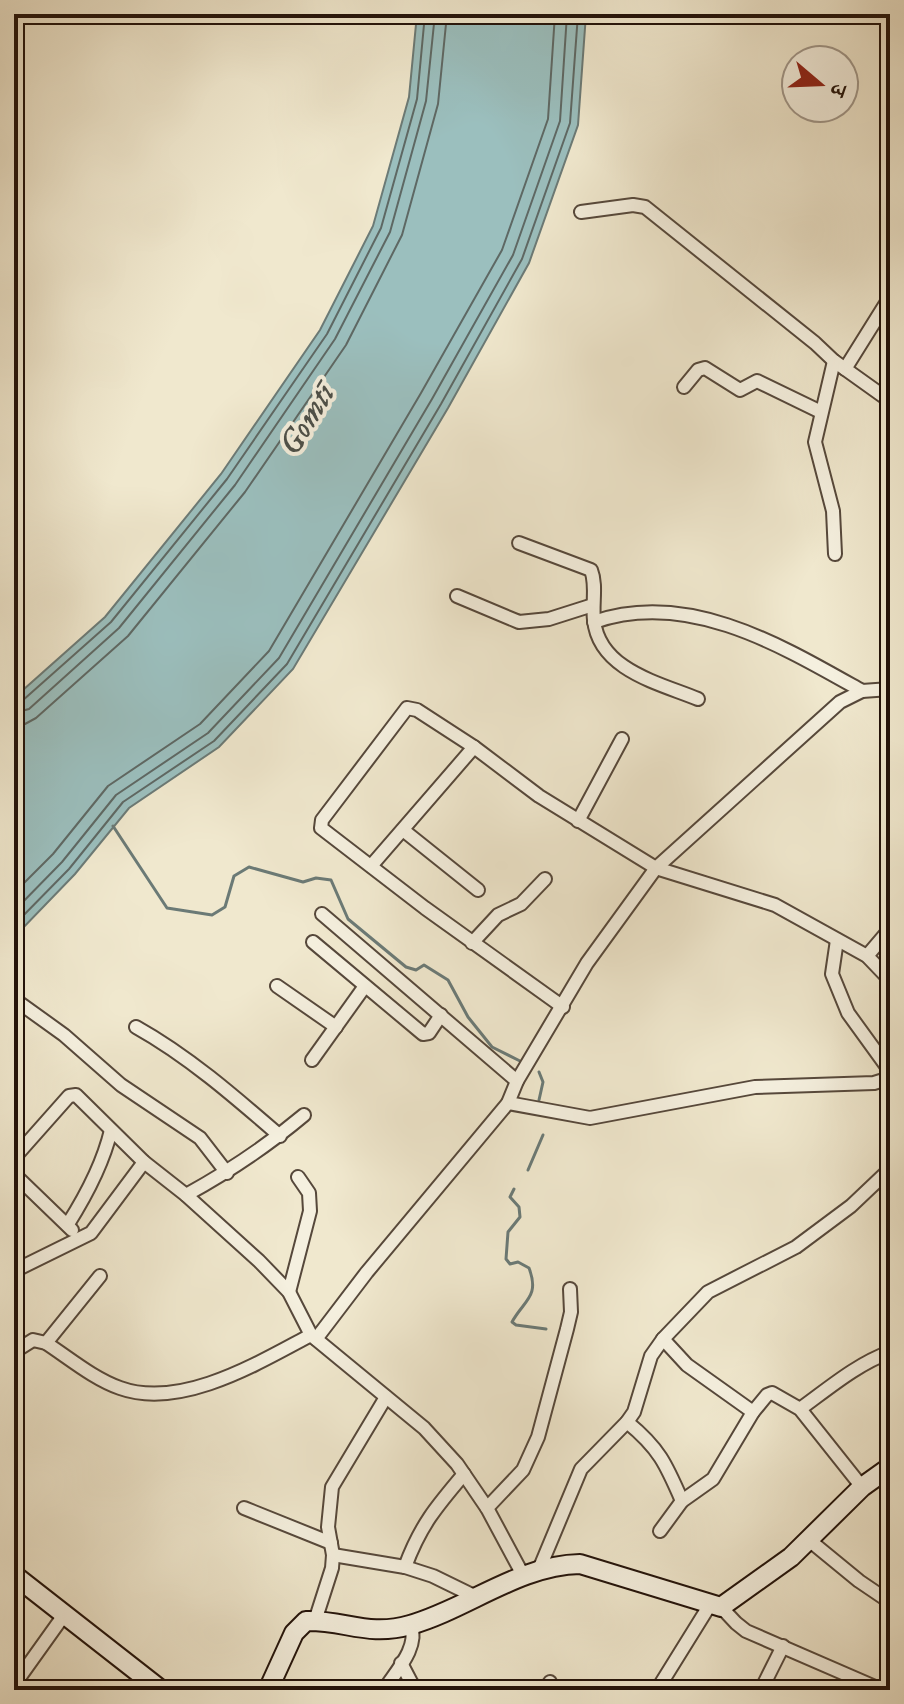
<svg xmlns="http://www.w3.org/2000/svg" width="904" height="1704" font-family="'IM FELL DW Pica','Noto Serif Devanagari',serif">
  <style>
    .water { fill: #9bbfbe; stroke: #6b7a76; stroke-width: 2 }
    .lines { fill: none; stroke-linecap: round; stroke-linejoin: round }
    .shore { stroke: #5e6864; stroke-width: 2 }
    .stream { stroke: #6b7a76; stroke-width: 3 }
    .street-casing { stroke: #56483b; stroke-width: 16 }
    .secondary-casing { stroke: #22120a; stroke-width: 22 }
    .street { stroke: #f5f0df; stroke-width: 12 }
    .secondary { stroke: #f5f0df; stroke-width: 18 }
    .labels { text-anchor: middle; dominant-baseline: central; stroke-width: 8; stroke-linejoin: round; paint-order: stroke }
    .water-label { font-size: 32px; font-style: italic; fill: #4c4f49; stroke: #f5f0df }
  </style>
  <rect width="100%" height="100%" fill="#f0e8ce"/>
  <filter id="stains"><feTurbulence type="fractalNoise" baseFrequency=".0025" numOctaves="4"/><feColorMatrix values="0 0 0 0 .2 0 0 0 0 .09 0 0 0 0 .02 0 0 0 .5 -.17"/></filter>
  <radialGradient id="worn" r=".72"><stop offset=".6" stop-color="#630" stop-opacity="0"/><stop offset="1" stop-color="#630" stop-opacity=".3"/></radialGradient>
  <polygon class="water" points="417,14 586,14 578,125 529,263 448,408 293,669 219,747 129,808 75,874 21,930 14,934 14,698 105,617 221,474 320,330 373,226 409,97"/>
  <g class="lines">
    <g class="shore">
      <polyline points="14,703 22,701 111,622 227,479 327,334 381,228 417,99 425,14"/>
      <polyline points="14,713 29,709 119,628 235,485 335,339 390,232 426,101 435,14"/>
      <polyline points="14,725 25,724 36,718 128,636 245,492 346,345 402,235 438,104 447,14"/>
      <polyline points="14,893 53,854 108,786 200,724 269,651 421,393 502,250 548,119 555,14"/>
      <polyline points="14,911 62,862 116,795 208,733 279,658 432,399 513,255 560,121 567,14"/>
      <polyline points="14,925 69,869 123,802 214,741 287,664 441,404 522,259 570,123 578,14"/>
    </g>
    <g class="stream">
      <polyline points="113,826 167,908 212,915 225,907 234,876 249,867 303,882 316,878 331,880 348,919 406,967 416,970 424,965 448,980 468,1017 492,1047 520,1061"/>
      <polyline points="539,1100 543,1082 539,1072"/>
      <polyline points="528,1170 543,1135"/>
      <path d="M 514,1189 L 510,1197 L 519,1207 L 520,1217 L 508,1232 L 506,1259 L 510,1264 L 518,1262 L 529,1268 C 540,1297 524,1300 512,1322 L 516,1325 L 546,1329"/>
    </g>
    <g class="street-casing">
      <g id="street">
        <polyline points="581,212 633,205 645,207 815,343 834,361 890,401"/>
        <polyline points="834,361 815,442 833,511 835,554"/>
        <polyline points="845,369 890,297"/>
        <polyline points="684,387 698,370 705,368 740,390 757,381 821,412"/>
        <path d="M 519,543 L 591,570 C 597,585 592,604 594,620 C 599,670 659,683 698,699"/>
        <polyline points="457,596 519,622 549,619 593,605"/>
        <path d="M 594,622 C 688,589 782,646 862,691"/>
        <polyline points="578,821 622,739"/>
        <polyline points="403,830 478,890"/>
        <polyline points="371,866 474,747"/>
        <polyline points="322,914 517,1081"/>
        <polyline points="837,940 832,974 848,1013 890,1071"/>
        <polyline points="313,942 423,1034 429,1033 441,1015"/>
        <polyline points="472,943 498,915 521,904 545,879"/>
        <polyline points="867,956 890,929"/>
        <polyline points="277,986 336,1027"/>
        <polyline points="14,999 64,1035 121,1085 200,1138 227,1173"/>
        <polyline points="563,1007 425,908 321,828 322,820 407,708 417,710 474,747 539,796 656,868 775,905 867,956 890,980"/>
        <path d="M 136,1027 C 188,1056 235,1097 280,1136"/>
        <polyline points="312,1060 365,986"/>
        <polyline points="508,1103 590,1118 755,1087 874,1083 890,1078"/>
        <polyline points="14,1158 69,1096 76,1095 144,1162 186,1195 259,1261 289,1292 311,1335 424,1428 457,1464 487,1508 524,1577"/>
        <polyline points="14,1174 72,1230"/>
        <path d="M 186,1195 C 228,1172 267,1146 304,1115"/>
        <path d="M 68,1224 C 87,1194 103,1164 111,1130"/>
        <polyline points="14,1271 91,1233 144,1162"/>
        <polyline points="289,1292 310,1211 309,1193 298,1177"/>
        <polyline points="316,1339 367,1272 508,1103 517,1081 587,963 656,868 840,702 862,691 890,689"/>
        <polyline points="663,1339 687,1365 753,1412"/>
        <polyline points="46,1343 100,1276"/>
        <path d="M 14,1352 L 33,1340 L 46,1343 C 69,1358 94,1379 120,1388 C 181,1410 258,1363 311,1335"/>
        <path d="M 800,1409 C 829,1388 857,1364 890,1352"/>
        <path d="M 627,1422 C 659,1448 666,1464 682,1501"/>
        <polyline points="244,1508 331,1543"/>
        <polyline points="487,1508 523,1470 538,1437 567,1329 571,1312 570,1289"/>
        <polyline points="660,1531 682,1501 713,1479 753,1412 767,1395 772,1393 800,1409 862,1487"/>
        <polyline points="809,1540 859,1581 890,1602"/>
        <polyline points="333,1555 405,1567 433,1576 476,1597"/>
        <path d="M 405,1567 C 420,1526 436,1507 464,1474"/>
        <polyline points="538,1572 581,1469 627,1422 634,1412 651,1356 663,1339 708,1292 796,1247 851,1206 890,1169"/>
        <polyline points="721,1607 736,1623 746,1631 882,1690"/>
        <polyline points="315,1621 332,1568 333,1555 328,1527 332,1487 386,1397"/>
        <polyline points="401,1663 412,1684 420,1690"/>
        <polyline points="14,1685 64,1615"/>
        <path d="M 384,1690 C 396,1671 419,1648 411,1625"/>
        <polyline points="546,1690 550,1682"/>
        <polyline points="657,1690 711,1603"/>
        <polyline points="761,1690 783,1646"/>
      </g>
    </g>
    <g class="secondary-casing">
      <g id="secondary">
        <polyline points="14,1575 161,1690"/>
        <path d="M 268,1690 L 294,1633 L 306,1621 C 345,1620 368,1637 410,1625 C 467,1609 519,1565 580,1564 L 721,1607 L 791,1557 L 862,1487 L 890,1467"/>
      </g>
    </g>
    <use href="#street" class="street"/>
    <use href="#secondary" class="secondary"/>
  </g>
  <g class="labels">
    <g class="water-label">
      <text transform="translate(308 420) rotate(-59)">Gomtī</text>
    </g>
  </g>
  <rect width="904" height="1704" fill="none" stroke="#f0e8ce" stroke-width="48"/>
  <rect x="16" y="16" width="872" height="1672" fill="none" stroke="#22120a" stroke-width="4"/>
  <rect x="24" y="24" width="856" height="1656" fill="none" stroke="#22120a" stroke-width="2"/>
  <g transform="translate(820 84) rotate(109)"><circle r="38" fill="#f5f0df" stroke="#a1978a" stroke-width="2"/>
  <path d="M0-6L14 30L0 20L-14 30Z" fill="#8f2418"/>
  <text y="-12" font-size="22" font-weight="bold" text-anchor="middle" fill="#22120a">उ</text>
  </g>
  <rect width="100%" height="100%" filter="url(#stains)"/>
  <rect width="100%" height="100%" fill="url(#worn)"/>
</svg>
